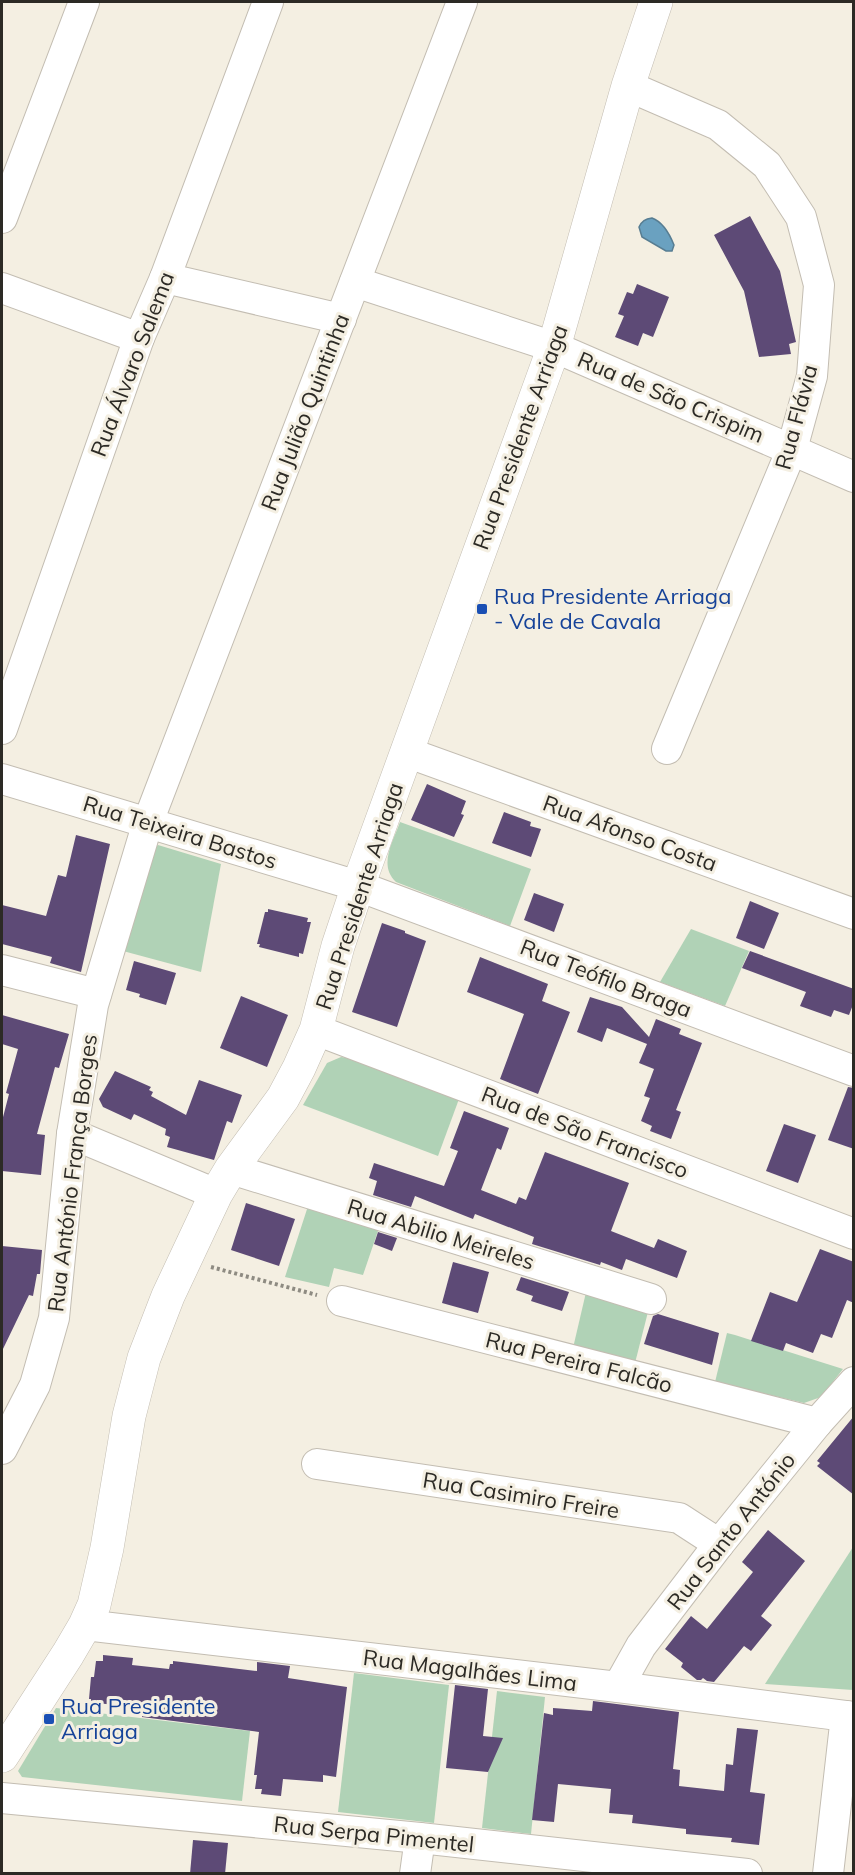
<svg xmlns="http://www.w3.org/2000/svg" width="855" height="1875" font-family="Mulish,sans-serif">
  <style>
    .green { fill: #b0d2b6 }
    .water { fill: #6aa1c0; stroke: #577d92; stroke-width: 1.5 }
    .building { fill: #5d4a76 }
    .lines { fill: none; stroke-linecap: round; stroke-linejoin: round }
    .street-casing { stroke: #c3bdb2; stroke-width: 32 }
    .secondary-casing { stroke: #c3bdb2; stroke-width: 34 }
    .path { stroke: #8e8b82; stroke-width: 4; stroke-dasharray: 3 3; stroke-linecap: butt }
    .street { stroke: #fff; stroke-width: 30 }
    .secondary { stroke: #fff; stroke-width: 33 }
    .transit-dot { fill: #1a4fb4; stroke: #f4efe2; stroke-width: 2 }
    .labels { text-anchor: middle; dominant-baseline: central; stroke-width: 6; stroke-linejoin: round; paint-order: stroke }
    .street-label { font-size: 22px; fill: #2c2a25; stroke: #f4efe2 }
    .transit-label { font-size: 22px; fill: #164399; stroke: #f4efe2; text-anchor: start }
  </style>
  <rect width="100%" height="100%" fill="#f4efe2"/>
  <g class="green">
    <path d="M 400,822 L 531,869 L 510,926 L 396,882 C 378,865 393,842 400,822 Z"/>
    <polygon points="158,845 221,864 201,972 123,951 145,853"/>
    <polygon points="691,929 749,951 725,1006 660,982"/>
    <polygon points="341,1057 348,1058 459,1099 438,1156 303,1105 327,1063"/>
    <polygon points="309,1203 381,1222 363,1275 334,1268 329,1287 285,1277"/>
    <polygon points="587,1288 649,1308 635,1363 573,1348"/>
    <polygon points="727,1333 735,1335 843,1369 821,1397 804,1403 715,1382"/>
    <polygon points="853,1547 853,1690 765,1684"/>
    <polygon points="354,1673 449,1685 434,1823 338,1812"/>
    <polygon points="497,1691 545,1697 531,1834 482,1828"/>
    <polygon points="56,1708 250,1731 242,1801 22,1777 18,1771"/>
  </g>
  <path class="water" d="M 652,218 C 663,222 670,235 674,245 L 672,251 L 666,251 L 642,237 L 639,227 C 642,221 645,219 652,218 Z"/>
  <g class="building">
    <polygon points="750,216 780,271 796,342 789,344 791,354 759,357 744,291 714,235"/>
    <polygon points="637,284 669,297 653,337 643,333 638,346 615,337 624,316 618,314 627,292 633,294"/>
    <polygon points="427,784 466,801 461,814 464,815 454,837 411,820"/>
    <polygon points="504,812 531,822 530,826 541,829 531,857 492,843"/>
    <polygon points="76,835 110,844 81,972 50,963 52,957 2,944 2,905 46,916 58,875 66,877"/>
    <polygon points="534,893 564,904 554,932 524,920"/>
    <polygon points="750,901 779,913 764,949 736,938"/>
    <polygon points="268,909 308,918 307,922 311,922 303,954 299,953 299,957 259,947 260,944 257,944 265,912 268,912"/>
    <polygon points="382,923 405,931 405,933 426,941 397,1027 352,1012"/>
    <polygon points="750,951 854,989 854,1002 849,1015 834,1010 831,1017 800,1006 806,992 742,968"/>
    <polygon points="480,957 548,984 542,1001 570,1012 538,1094 500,1079 524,1014 467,992"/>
    <polygon points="134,961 176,973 166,1005 139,997 140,994 126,990"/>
    <polygon points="241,996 288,1015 267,1067 220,1048"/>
    <polygon points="590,997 622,1007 649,1037 656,1019 681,1029 679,1034 702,1043 676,1110 681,1112 671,1139 650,1131 652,1126 641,1121 650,1098 644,1096 654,1069 639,1063 647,1044 607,1028 602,1042 577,1032"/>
    <polygon points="2,1015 69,1034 59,1068 55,1067 37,1134 45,1135 41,1175 2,1171 2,1121 9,1094 6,1093 18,1049 2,1044"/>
    <polygon points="115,1071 151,1087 149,1090 153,1092 151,1096 186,1115 199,1080 242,1095 232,1123 227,1121 214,1160 167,1147 170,1137 165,1135 166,1129 134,1114 131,1120 103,1107 99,1099"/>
    <polygon points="848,1087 854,1088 854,1149 828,1140"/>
    <polygon points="464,1111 509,1128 501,1150 497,1148 481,1190 516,1204 519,1197 526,1200 545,1152 629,1183 611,1231 654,1248 658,1239 687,1251 677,1278 626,1259 622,1270 601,1262 600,1265 532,1244 534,1237 475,1214 473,1219 415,1196 411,1207 373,1195 377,1181 369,1178 374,1163 444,1186 458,1151 450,1148"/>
    <polygon points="784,1124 816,1135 798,1183 766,1171"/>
    <polygon points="246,1203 295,1219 279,1266 231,1250"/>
    <polygon points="378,1232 397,1238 392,1251 374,1244"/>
    <polygon points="2,1246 42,1250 40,1274 37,1274 33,1296 29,1295 2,1351"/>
    <polygon points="820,1249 854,1262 854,1303 847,1300 832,1338 821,1334 813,1353 786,1343 783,1351 751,1341 770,1292 797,1302"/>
    <polygon points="453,1262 489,1272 478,1313 442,1303"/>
    <polygon points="521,1277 569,1292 562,1311 531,1301 533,1296 516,1290"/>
    <polygon points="658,1314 719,1333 712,1365 644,1344 653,1316"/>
    <polygon points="854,1416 854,1495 817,1466 820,1463 817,1461"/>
    <polygon points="768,1530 805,1561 761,1616 772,1625 751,1651 744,1646 714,1682 707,1681 703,1678 701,1680 697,1680 681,1667 683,1663 665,1649 691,1616 707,1629 753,1572 742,1562"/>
    <polygon points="103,1655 133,1658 132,1665 169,1669 170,1664 173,1664 173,1661 257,1671 257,1662 290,1666 288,1678 347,1687 336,1777 323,1775 323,1782 283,1779 281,1796 261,1794 262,1789 255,1789 257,1775 254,1775 259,1732 142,1717 143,1709 91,1702 91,1699 89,1699 91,1677 94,1677 96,1661 103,1661"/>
    <polygon points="455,1685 488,1689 483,1736 503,1738 488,1772 446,1768"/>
    <polygon points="593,1701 679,1712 673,1769 680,1770 679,1786 724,1791 726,1764 733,1765 737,1728 758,1730 750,1792 765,1794 759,1845 731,1842 732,1838 686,1834 686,1829 632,1823 633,1815 609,1813 611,1789 558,1784 554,1822 532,1820 544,1713 553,1715 553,1708 592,1711"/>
    <polygon points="193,1840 228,1843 225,1874 190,1874"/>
  </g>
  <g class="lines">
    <g class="street-casing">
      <g id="street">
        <polyline points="628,86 718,125 767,165 801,217 819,285 812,376 792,449 667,749"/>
        <polyline points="2,218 84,2"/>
        <polyline points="165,278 341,319"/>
        <polyline points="355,282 554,347 854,477"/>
        <polyline points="2,288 139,338"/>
        <polyline points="2,729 139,338 165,278 268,2"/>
        <polyline points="406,752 854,914"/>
        <polyline points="2,779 358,886 854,1071"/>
        <polyline points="2,970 96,994"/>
        <polyline points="316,1030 854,1234"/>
        <polyline points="72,1134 216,1194"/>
        <polyline points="231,1169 651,1299"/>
        <polyline points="342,1301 817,1423"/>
        <polyline points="2,1449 35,1385 54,1318 72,1134 93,1005 148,822 462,2"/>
        <polyline points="317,1464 679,1518 719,1544"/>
        <polyline points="85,1625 618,1687 854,1717"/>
        <polyline points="618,1687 641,1646 719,1544 817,1423 854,1382"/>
        <polyline points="2,1798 420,1838 747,1874"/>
        <polyline points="415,1874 420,1838"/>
        <polyline points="828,1874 846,1716"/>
      </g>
    </g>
    <g class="secondary-casing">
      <polyline id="secondary" points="2,1756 68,1654 85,1625 94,1605 107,1548 129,1416 144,1358 168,1296 216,1194 231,1169 283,1098 299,1068 316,1030 338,946 358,886 554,347 628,86 656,2"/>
    </g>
    <polyline class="path" points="211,1267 317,1295"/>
    <use href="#street" class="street"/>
    <use href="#secondary" class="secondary"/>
  </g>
  <g class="transit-dot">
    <rect x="476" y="603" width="12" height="12" rx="3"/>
    <rect x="43" y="1713" width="12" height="12" rx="3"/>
  </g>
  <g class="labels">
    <g class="street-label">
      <text transform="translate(132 364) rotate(-69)">Rua Álvaro Salema</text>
      <text transform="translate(671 397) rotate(23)">Rua de São Crispim</text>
      <text transform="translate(305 412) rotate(-69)">Rua Julião Quintinha</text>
      <text transform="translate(796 417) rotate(-75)">Rua Flávia</text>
      <text transform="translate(520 437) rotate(-70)">Rua Presidente Arriaga</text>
      <text transform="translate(180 832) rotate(17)">Rua Teixeira Bastos</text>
      <text transform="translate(630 833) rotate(20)">Rua Afonso Costa</text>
      <text transform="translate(359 896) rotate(-72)">Rua Presidente Arriaga</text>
      <text transform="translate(606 978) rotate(21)">Rua Teófilo Braga</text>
      <text transform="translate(585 1132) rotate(21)">Rua de São Francisco</text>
      <text transform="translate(72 1173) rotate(-83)">Rua António França Borges</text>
      <text transform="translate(441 1234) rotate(17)">Rua Abilio Meireles</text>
      <text transform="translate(579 1362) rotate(14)">Rua Pereira Falcão</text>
      <text transform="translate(521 1495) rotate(9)">Rua Casimiro Freire</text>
      <text transform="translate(731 1531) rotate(-52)">Rua Santo António</text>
      <text transform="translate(470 1670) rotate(7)">Rua Magalhães Lima</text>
      <text transform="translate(374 1834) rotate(6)">Rua Serpa Pimentel</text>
    </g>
    <g class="transit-label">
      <text x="494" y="596">Rua Presidente Arriaga<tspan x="494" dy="25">- Vale de Cavala</tspan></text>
      <text x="61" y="1706">Rua Presidente<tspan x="61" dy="25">Arriaga</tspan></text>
    </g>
  </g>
  <rect width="855" height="1875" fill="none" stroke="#2c2a25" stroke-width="6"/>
</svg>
